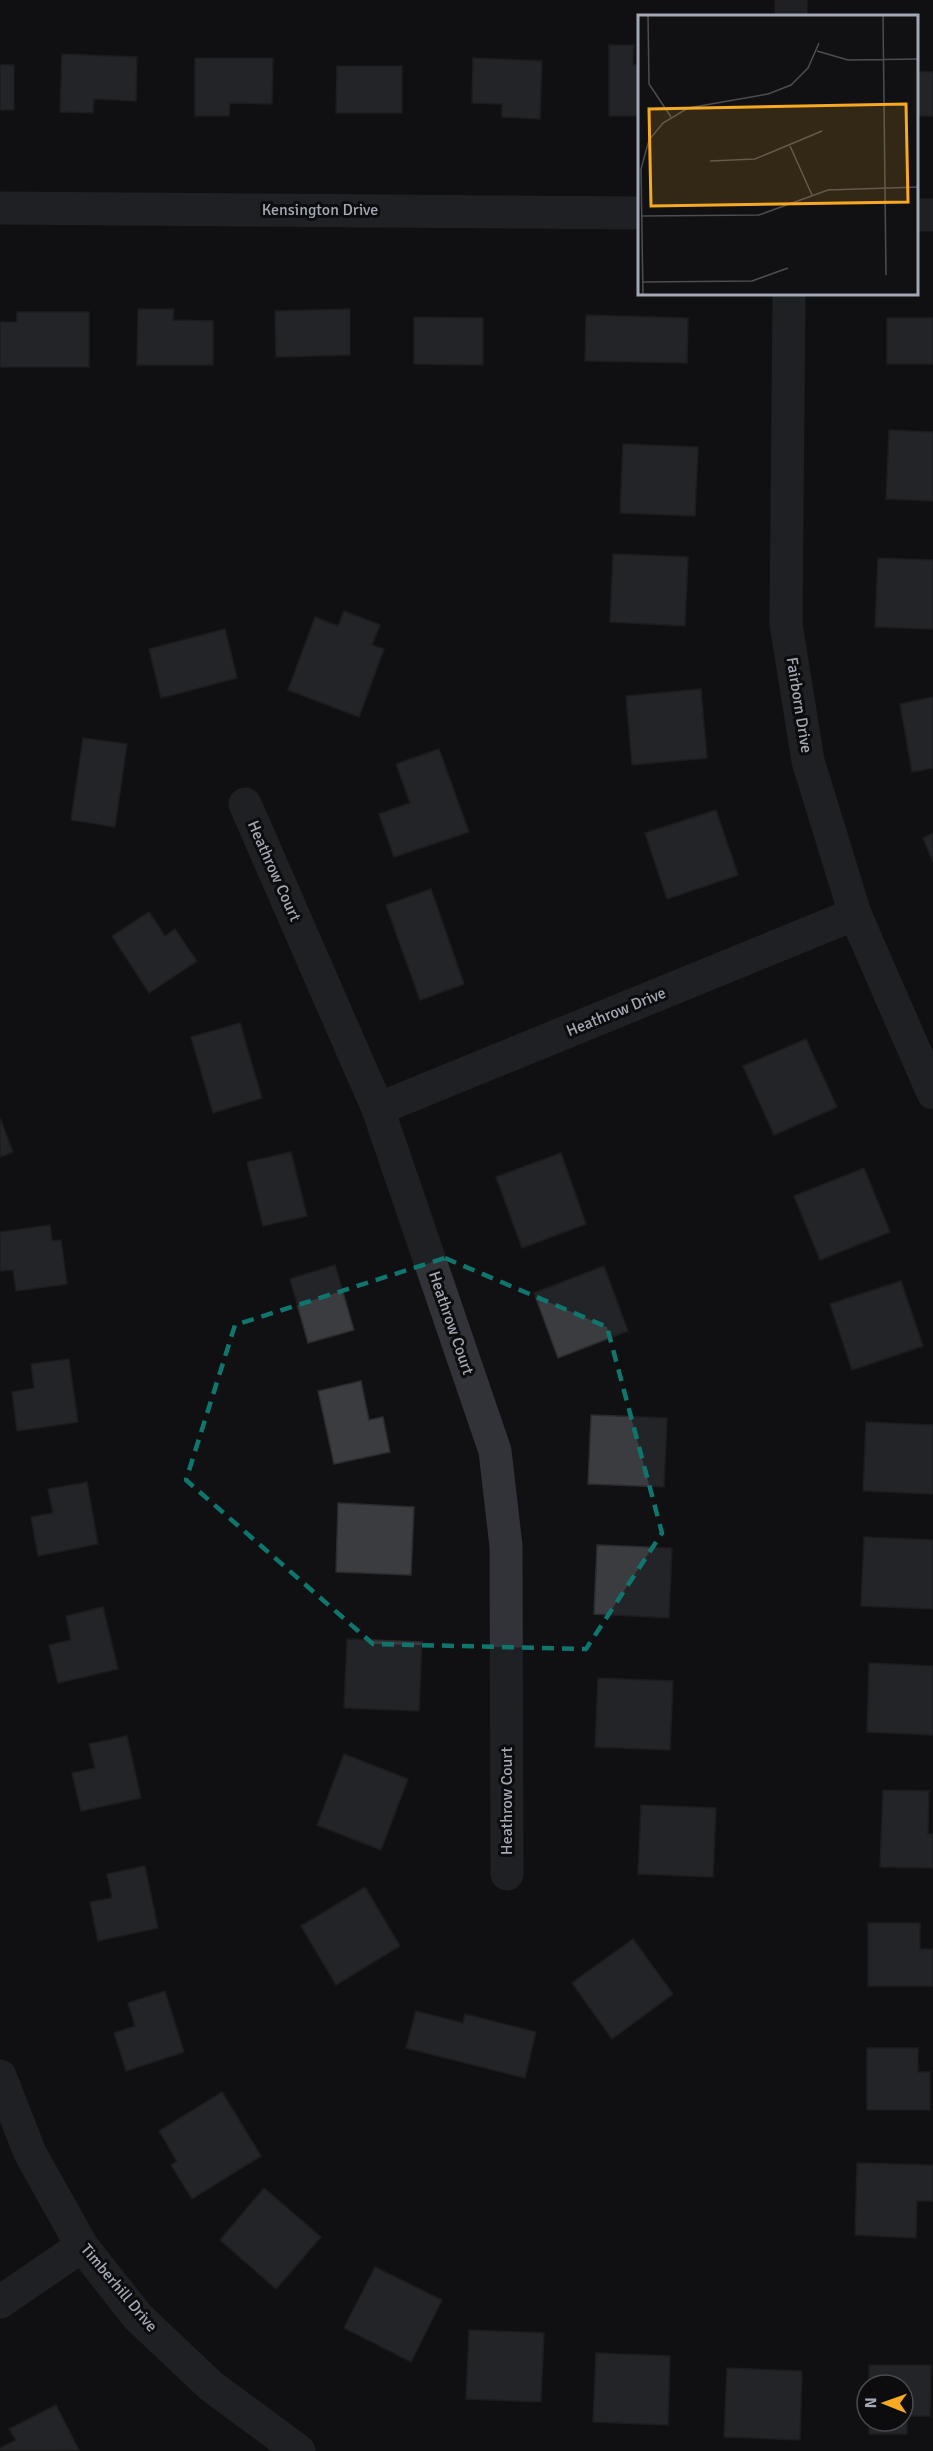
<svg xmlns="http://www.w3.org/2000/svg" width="933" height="2451" font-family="Signika,sans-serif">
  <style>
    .building { fill: #3b3c40; stroke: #2b2b2f; stroke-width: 1.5 }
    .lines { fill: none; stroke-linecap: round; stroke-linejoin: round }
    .minor { stroke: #323338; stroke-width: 33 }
    .marked { fill: none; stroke: #0f766e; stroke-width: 4.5; stroke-dasharray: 12 8; stroke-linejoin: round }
    .labels { text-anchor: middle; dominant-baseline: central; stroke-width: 6; stroke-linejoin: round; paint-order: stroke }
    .street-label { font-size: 16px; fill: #a2a8b4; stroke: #0c0c0e }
    .inset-road { fill: none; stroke: #4b4d53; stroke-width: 1.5 }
    .view { fill: #f8a923; fill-opacity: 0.15; stroke: #f8a923; stroke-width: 3 }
    .inset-edge { fill: none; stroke: #a2a8b4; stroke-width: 3 }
  </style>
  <rect width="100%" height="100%" fill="#111113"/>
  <g class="building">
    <polygon points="609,45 634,45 633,65 639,65 639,116 609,116"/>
    <polygon points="62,54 137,57 136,101 94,99 93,113 60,112"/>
    <polygon points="195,58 273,58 272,104 230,103 229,116 195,116"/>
    <polygon points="473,58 542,61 540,119 502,117 502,104 472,103"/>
    <rect x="0" y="65" width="14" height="45"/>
    <polygon points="337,66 402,66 402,113 336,113"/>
    <polygon points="916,71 933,72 933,116 916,116"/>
    <polygon points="138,309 174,309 173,320 213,321 213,365 137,365"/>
    <polygon points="350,309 350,355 276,357 275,311"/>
    <polygon points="17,312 89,312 89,367 0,367 0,322 17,322"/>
    <polygon points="586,315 688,318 687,363 585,361"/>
    <polygon points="414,317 483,318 483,365 414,364"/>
    <rect x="887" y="318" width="46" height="46"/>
    <polygon points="889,430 933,432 933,501 886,499"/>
    <polygon points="623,444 698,447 695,516 620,513"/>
    <polygon points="613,554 688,557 685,626 610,622"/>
    <polygon points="878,558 933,560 933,629 875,627"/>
    <polygon points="344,611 380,625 372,645 384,649 359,717 288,690 315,617 338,626"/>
    <polygon points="225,629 237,678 161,698 149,649"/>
    <polygon points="701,689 707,758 632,765 626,696"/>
    <polygon points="933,697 933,768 912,772 900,704"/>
    <polygon points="83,738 127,744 115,827 71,820"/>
    <polygon points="439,749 469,832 394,857 379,814 410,803 396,764"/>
    <polygon points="716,810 738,875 667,899 645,833"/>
    <polygon points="933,833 933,862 923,838"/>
    <polygon points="431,889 464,984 420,1000 386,905"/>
    <polygon points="149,912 165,936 175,929 197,961 149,993 112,936"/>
    <polygon points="240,1023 262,1098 213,1113 191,1037"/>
    <polygon points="806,1039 837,1107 774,1135 743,1066"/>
    <polygon points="0,1118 13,1152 0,1157"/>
    <polygon points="291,1152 307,1216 263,1226 247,1162"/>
    <polygon points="561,1153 586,1224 522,1248 496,1177"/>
    <polygon points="864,1168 890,1232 820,1260 794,1196"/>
    <polygon points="50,1225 52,1241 61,1240 67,1284 16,1291 13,1270 0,1271 0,1232"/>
    <polygon points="335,1265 354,1330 308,1343 290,1279"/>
    <polygon points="604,1266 628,1331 558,1358 534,1293"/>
    <polygon points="901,1281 923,1346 852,1370 830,1304"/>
    <polygon points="69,1359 78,1422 17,1431 12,1392 34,1388 31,1364"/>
    <polygon points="361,1381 369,1420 383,1417 390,1452 334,1464 318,1391"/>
    <polygon points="591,1415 667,1418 664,1487 588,1484"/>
    <polygon points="866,1422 933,1425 933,1494 863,1491"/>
    <polygon points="87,1482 98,1544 38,1556 31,1517 53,1513 48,1489"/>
    <polygon points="338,1503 414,1507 411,1575 336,1572"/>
    <polygon points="864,1537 933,1540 933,1609 861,1606"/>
    <polygon points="597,1545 672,1548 669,1618 594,1614"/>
    <polygon points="103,1607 118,1669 58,1683 49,1645 71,1640 66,1616"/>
    <polygon points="347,1639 422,1642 419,1711 344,1708"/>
    <polygon points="869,1663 933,1666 933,1735 867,1732"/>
    <polygon points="598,1678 673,1681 670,1750 595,1747"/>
    <polygon points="127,1736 141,1798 81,1811 72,1773 95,1768 89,1744"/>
    <polygon points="344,1754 408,1779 381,1850 317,1825"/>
    <polygon points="883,1790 929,1791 928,1834 933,1834 933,1868 880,1867"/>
    <polygon points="641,1805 716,1808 713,1877 638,1874"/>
    <polygon points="145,1866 158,1928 98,1941 90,1902 112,1898 107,1874"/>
    <polygon points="365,1887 400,1946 336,1985 301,1926"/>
    <polygon points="868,1923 920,1923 920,1949 933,1949 933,1986 868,1986"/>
    <polygon points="633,1939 673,1994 612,2039 572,1983"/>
    <polygon points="165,1991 184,2052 126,2071 114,2033 135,2026 128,2003"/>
    <polygon points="416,2011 463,2023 465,2014 536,2032 525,2078 406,2048"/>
    <polygon points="867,2048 918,2048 918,2072 930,2072 930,2110 867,2110"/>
    <polygon points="222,2092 261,2156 192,2199 171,2165 177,2161 159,2131"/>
    <polygon points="857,2163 933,2165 933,2201 917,2201 916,2238 855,2235"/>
    <polygon points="264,2188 321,2237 276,2289 220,2240"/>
    <polygon points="375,2267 442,2300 411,2362 344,2328"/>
    <polygon points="469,2330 544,2333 541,2402 466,2399"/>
    <polygon points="596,2353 670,2356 668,2425 593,2422"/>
    <polygon points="869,2365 931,2365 930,2416 907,2416 907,2434 869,2434 869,2421 903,2421 903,2385 869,2385"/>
    <polygon points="727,2368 802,2371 800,2440 724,2437"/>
    <polygon points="56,2405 79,2450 0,2451 0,2448 16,2440 9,2429"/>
  </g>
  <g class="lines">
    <g class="minor">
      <polyline points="791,16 791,0"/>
      <polyline points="0,208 639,213"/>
      <polyline points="916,215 933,215"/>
      <polyline points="789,294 786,624 808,761 855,914 933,1093"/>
      <polyline points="245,804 378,1109 495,1451 506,1546 507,1874"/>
      <polyline points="378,1109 855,914"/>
      <polyline points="0,2076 30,2153 82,2246 138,2317 211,2386 299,2451"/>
      <polyline points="0,2302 82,2246"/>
    </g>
  </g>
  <path d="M0 0H933V2451H0ZM 445,1258 L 607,1327 L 662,1533 L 586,1649 L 373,1644 L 186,1480 L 235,1325 Z" fill="#111113" fill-opacity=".55" fill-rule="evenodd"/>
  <path class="marked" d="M 445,1258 L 607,1327 L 662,1533 L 586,1649 L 373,1644 L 186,1480 L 235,1325 Z"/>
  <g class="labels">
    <g class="street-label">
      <text x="320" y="210">Kensington Drive</text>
      <text transform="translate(799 705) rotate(81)">Fairborn Drive</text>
      <text transform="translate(274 871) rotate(66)">Heathrow Court</text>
      <text transform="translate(616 1012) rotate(-22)">Heathrow Drive</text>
      <text transform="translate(451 1323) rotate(71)">Heathrow Court</text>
      <text transform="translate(507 1801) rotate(-90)">Heathrow Court</text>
      <text transform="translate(119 2288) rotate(50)">Timberhill Drive</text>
    </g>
  </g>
  <g transform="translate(638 15)">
    <rect width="280" height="280" fill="#111113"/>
    <path class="inset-road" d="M 10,0 L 11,69 L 33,102M 245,0 L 248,260M 179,36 L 210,45 L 281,44M 152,131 L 174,180M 72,146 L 117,144 L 184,116M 4,201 L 121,200 L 190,175 L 281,172M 4,267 L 114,266 L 150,253M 5,280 L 3,154 L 11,125 L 25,108 L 50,93 L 130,79 L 153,70 L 170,53 L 181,28"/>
    <path class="view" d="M 268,89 L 270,187 L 13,191 L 11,94 Z"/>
    <rect width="280" height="280" class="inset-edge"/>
  </g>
  <g transform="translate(885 2403) rotate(271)"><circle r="28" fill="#0c0c0e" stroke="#484a50" stroke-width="1.5"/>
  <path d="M0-4.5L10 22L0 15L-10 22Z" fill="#f8a923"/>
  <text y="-9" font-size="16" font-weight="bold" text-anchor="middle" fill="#a2a8b4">N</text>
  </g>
</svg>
